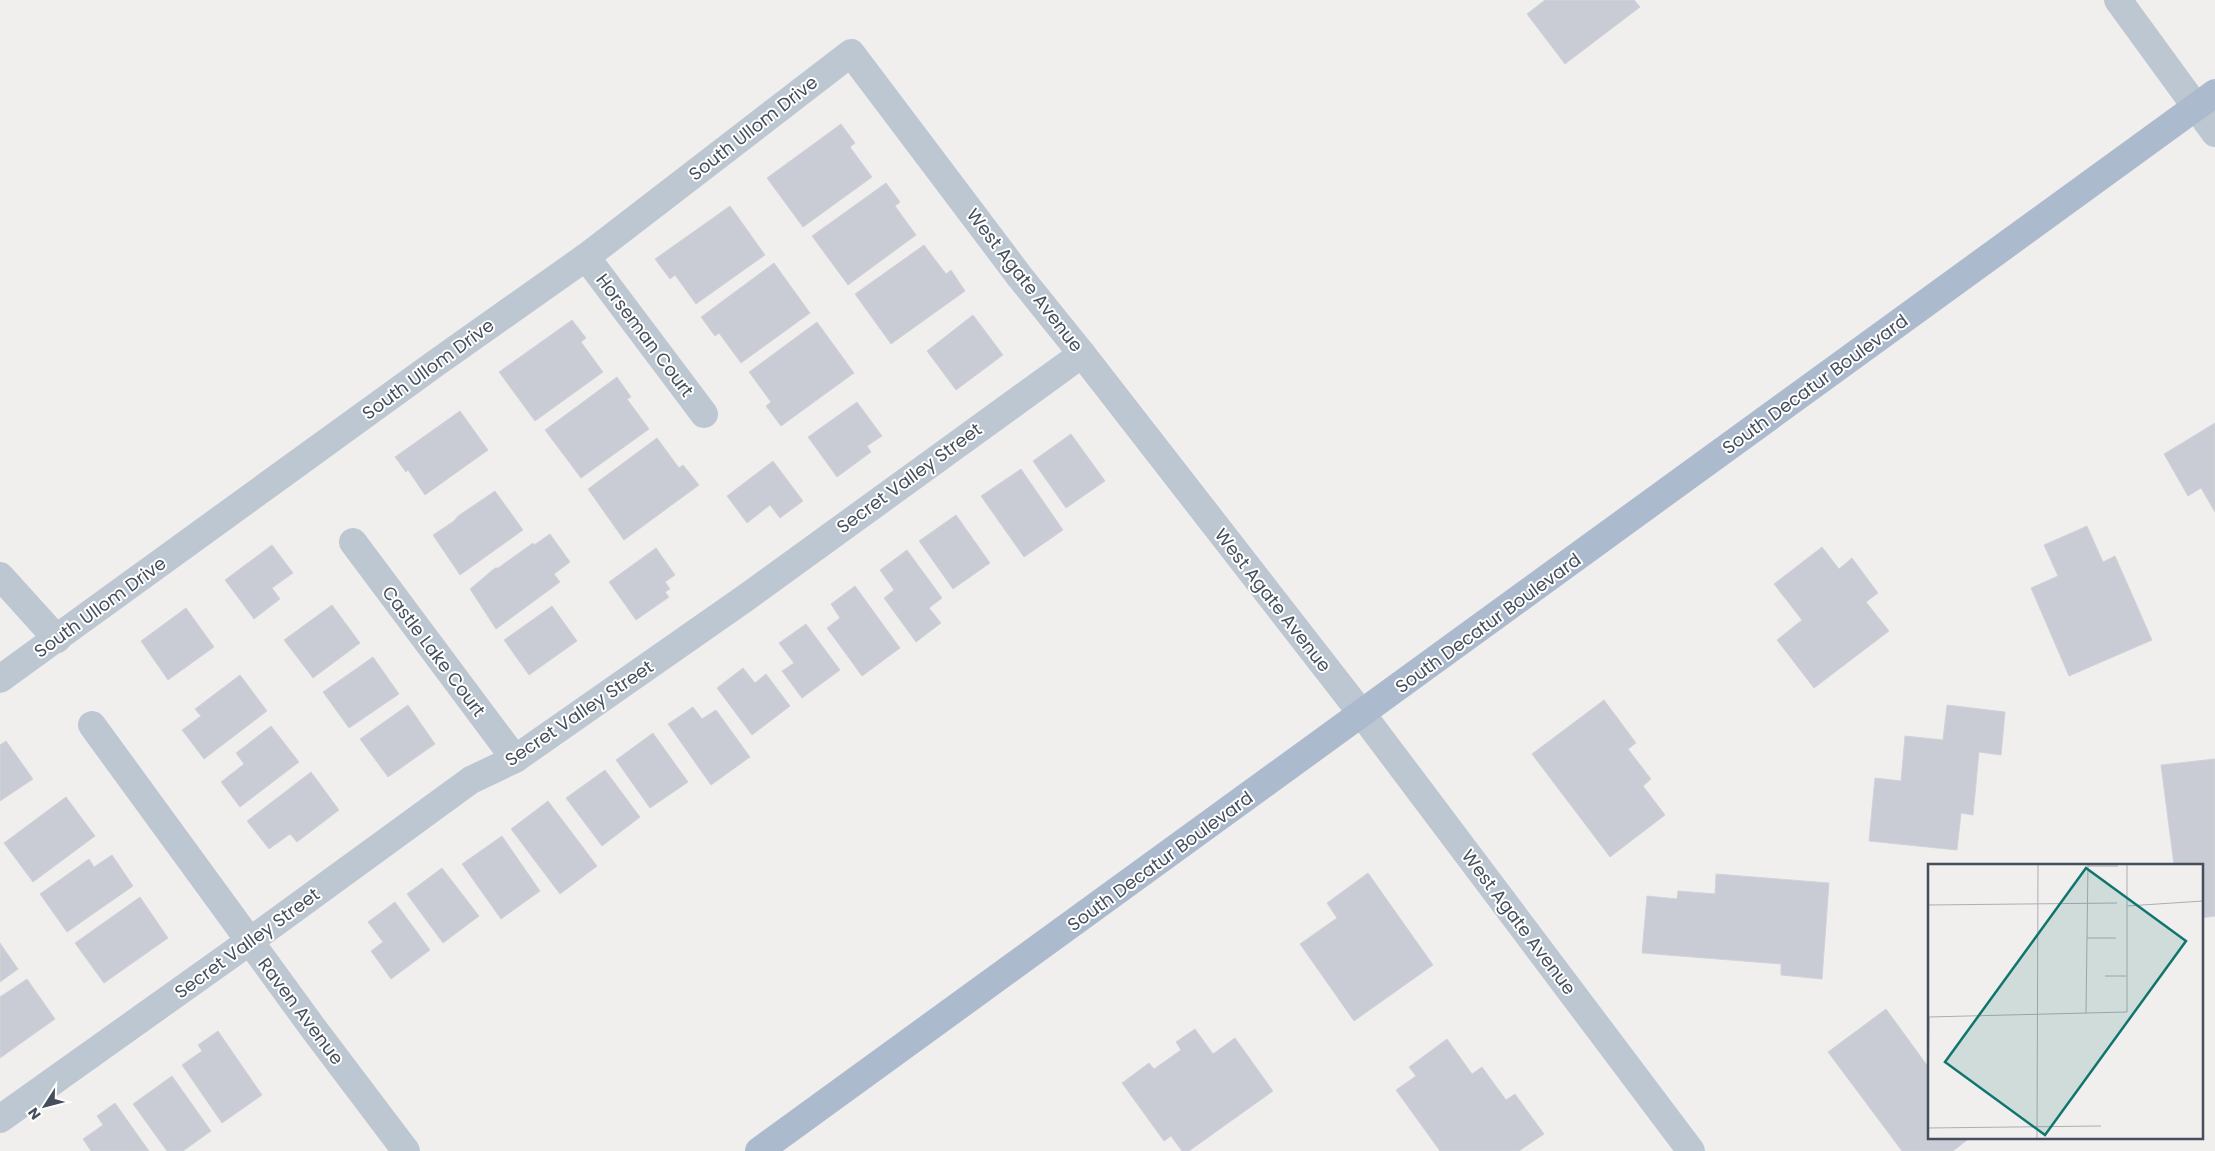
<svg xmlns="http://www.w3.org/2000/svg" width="2215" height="1151" font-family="Poppins,sans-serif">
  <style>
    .building { fill: #c9ccd4; stroke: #d1d3da }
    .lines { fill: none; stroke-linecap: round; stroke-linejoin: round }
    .minor { stroke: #bdc7d1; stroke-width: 28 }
    .primary { stroke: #acbace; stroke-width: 28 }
    .labels { text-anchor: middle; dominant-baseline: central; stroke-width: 4; stroke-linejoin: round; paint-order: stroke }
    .street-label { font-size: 18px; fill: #454f5c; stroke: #fff }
    .inset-road { fill: none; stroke: #acaeb4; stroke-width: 1 }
    .view { fill: #0f766e; fill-opacity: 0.15; stroke: #0f766e; stroke-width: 2.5 }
    .inset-edge { fill: none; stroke: #454f5c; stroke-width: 2.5 }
  </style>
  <rect width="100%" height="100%" fill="#f1eeee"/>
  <g class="building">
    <polygon points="1545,0 1634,0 1640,7 1565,64 1527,14"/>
    <polygon points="841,124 855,143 850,147 872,177 803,227 767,178"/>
    <polygon points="886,183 900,202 895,206 916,235 848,285 812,236"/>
    <polygon points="730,206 765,255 696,304 675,275 670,279 655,259"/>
    <polygon points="924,245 946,274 951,270 965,291 891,344 855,294"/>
    <polygon points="774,263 810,313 741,363 719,333 715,336 701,317"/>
    <polygon points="973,315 1003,355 956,390 927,351"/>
    <polygon points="572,320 586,338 581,342 603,372 535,421 499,372"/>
    <polygon points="817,322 854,373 781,426 766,406 771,402 749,372"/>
    <polygon points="617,377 631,397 627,399 649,429 581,478 545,430"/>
    <polygon points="857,402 882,436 867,446 871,452 837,477 808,437"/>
    <polygon points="460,411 488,450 425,495 408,470 406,472 395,457"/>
    <polygon points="2215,423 2215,512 2201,488 2188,496 2164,454"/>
    <polygon points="1071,434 1105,481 1066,508 1033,461"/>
    <polygon points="657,438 679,468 683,465 699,485 624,540 588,489"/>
    <polygon points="773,461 803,501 780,518 770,505 747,523 727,496"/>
    <polygon points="1021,469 1063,530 1024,557 981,496"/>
    <polygon points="495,491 523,530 460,575 433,535 454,521 458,516"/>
    <polygon points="956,515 990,563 953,589 919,541"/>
    <polygon points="2087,526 2103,562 2115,556 2152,640 2069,676 2031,588 2058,576 2044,545"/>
    <polygon points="550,534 570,562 554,574 560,582 496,629 470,589 495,568 498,568 533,543 534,545"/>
    <polygon points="272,545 293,573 272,588 280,599 254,619 225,580"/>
    <polygon points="1822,547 1839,569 1852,558 1878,593 1866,602 1889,631 1814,688 1777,640 1802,620 1774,584"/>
    <polygon points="656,548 675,575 665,582 670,589 665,592 669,597 636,620 609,582"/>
    <polygon points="907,550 942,598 929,608 941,623 916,642 884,598 894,590 880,570"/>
    <polygon points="855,586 900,648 862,676 827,628 840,618 831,604"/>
    <polygon points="332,605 360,643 313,678 284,640"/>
    <polygon points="552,606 577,641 529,675 504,640"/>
    <polygon points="186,608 214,647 168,680 141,641"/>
    <polygon points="806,624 840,670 802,698 782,671 794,663 779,643"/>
    <polygon points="373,657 399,694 349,728 323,692"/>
    <polygon points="743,668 755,683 766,674 790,706 752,735 717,688"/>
    <polygon points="240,675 267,711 204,759 182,730 201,716 195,709"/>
    <polygon points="1604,700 1636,743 1628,749 1651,779 1643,786 1665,815 1610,857 1532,754"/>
    <polygon points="408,705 435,744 388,777 360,739"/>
    <polygon points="1947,705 2005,712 2001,755 1979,752 1973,815 1961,813 1957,850 1869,841 1875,778 1901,781 1905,736 1943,740"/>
    <polygon points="693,707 702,719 716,710 750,757 711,785 668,724"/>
    <polygon points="271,726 299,762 240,807 221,782 244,764 236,753"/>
    <polygon points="653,733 688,782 650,808 616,760"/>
    <polygon points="6,741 33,779 0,801 0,745"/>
    <polygon points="2215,759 2215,916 2201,918 2201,865 2174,865 2161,765"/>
    <polygon points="605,770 640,817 602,846 566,798"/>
    <polygon points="311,772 339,810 297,842 290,834 269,849 247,821"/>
    <polygon points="66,797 95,836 33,882 4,843"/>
    <polygon points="548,801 597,866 560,894 511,829"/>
    <polygon points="502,836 540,891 501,919 462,864"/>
    <polygon points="112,855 133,886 67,932 40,894 89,859 94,867"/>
    <polygon points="442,868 479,916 443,943 407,894"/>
    <polygon points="1368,873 1433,965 1354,1021 1300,944 1337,918 1327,903"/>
    <polygon points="1716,874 1829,883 1822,979 1781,975 1781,964 1642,953 1647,896 1677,899 1678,891 1715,894"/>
    <polygon points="140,897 168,938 104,983 75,943"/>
    <polygon points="395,902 430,950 391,979 371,951 383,942 368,922"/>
    <polygon points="0,943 18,969 0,982"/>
    <polygon points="27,979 55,1019 0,1058 0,997"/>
    <polygon points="1886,1009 1929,1068 1929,1137 1971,1137 1953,1151 1902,1151 1828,1052"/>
    <polygon points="1195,1029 1213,1054 1235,1038 1273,1091 1189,1151 1182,1151 1171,1136 1164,1141 1122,1083 1149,1063 1154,1069 1181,1050 1176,1042"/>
    <polygon points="218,1031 262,1095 222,1123 182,1065 202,1051 198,1045"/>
    <polygon points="1447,1039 1472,1074 1482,1067 1506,1100 1515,1094 1544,1134 1519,1151 1440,1151 1396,1090 1416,1076 1409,1067"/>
    <polygon points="172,1076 211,1131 183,1151 167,1151 133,1104"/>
    <polygon points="115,1103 149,1151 91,1151 83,1139 103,1125 97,1116"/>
  </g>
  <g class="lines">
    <g class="minor">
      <polyline points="2118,0 2215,133"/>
      <polyline points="586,257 704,414"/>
      <polyline points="353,542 515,759"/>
      <polyline points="0,576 57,639"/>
      <polyline points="0,679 436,363 586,257 851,53 1020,277 1082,354 1362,714 1691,1151"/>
      <polyline points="92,725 313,1028 406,1151"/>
      <polyline points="0,1119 250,941 471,780 515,759 744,599 1082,354"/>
    </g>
    <polyline class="primary" points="759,1151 2215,93"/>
  </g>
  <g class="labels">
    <g class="street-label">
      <text transform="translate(753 128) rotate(-38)">South Ullom Drive</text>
      <text transform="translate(1025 280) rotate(52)">West Agate Avenue</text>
      <text transform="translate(645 335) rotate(53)">Horseman Court</text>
      <text transform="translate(428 369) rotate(-36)">South Ullom Drive</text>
      <text transform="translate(1815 384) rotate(-36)">South Decatur Boulevard</text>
      <text transform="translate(909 478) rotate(-36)">Secret Valley Street</text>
      <text transform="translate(1273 600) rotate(52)">West Agate Avenue</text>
      <text transform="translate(100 607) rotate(-36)">South Ullom Drive</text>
      <text transform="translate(1488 623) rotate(-36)">South Decatur Boulevard</text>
      <text transform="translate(434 651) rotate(53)">Castle Lake Court</text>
      <text transform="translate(579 713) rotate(-34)">Secret Valley Street</text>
      <text transform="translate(1160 861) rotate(-36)">South Decatur Boulevard</text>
      <text transform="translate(1519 922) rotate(53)">West Agate Avenue</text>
      <text transform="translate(247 943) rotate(-36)">Secret Valley Street</text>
      <text transform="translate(301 1011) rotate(53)">Raven Avenue</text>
    </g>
  </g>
  <g transform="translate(1928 864)">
    <rect width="275" height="275" fill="#f1eeee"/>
    <path class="inset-road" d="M 160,2 L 190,2M 0,41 L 189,39M 199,42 L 275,37M 159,74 L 188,74M 177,112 L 198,112M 158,149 L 160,0M 0,153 L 199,148 L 199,0M 0,248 L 1,153M 0,264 L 173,262M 109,275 L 110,0"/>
    <path class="view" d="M 158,4 L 258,77 L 117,271 L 17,198 Z"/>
    <rect width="275" height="275" class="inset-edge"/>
  </g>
  <g transform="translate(45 1106) rotate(234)" stroke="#ffffff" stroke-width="4" paint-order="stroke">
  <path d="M0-4L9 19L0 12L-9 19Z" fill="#454f5c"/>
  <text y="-8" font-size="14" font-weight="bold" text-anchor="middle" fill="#454f5c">N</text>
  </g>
</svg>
